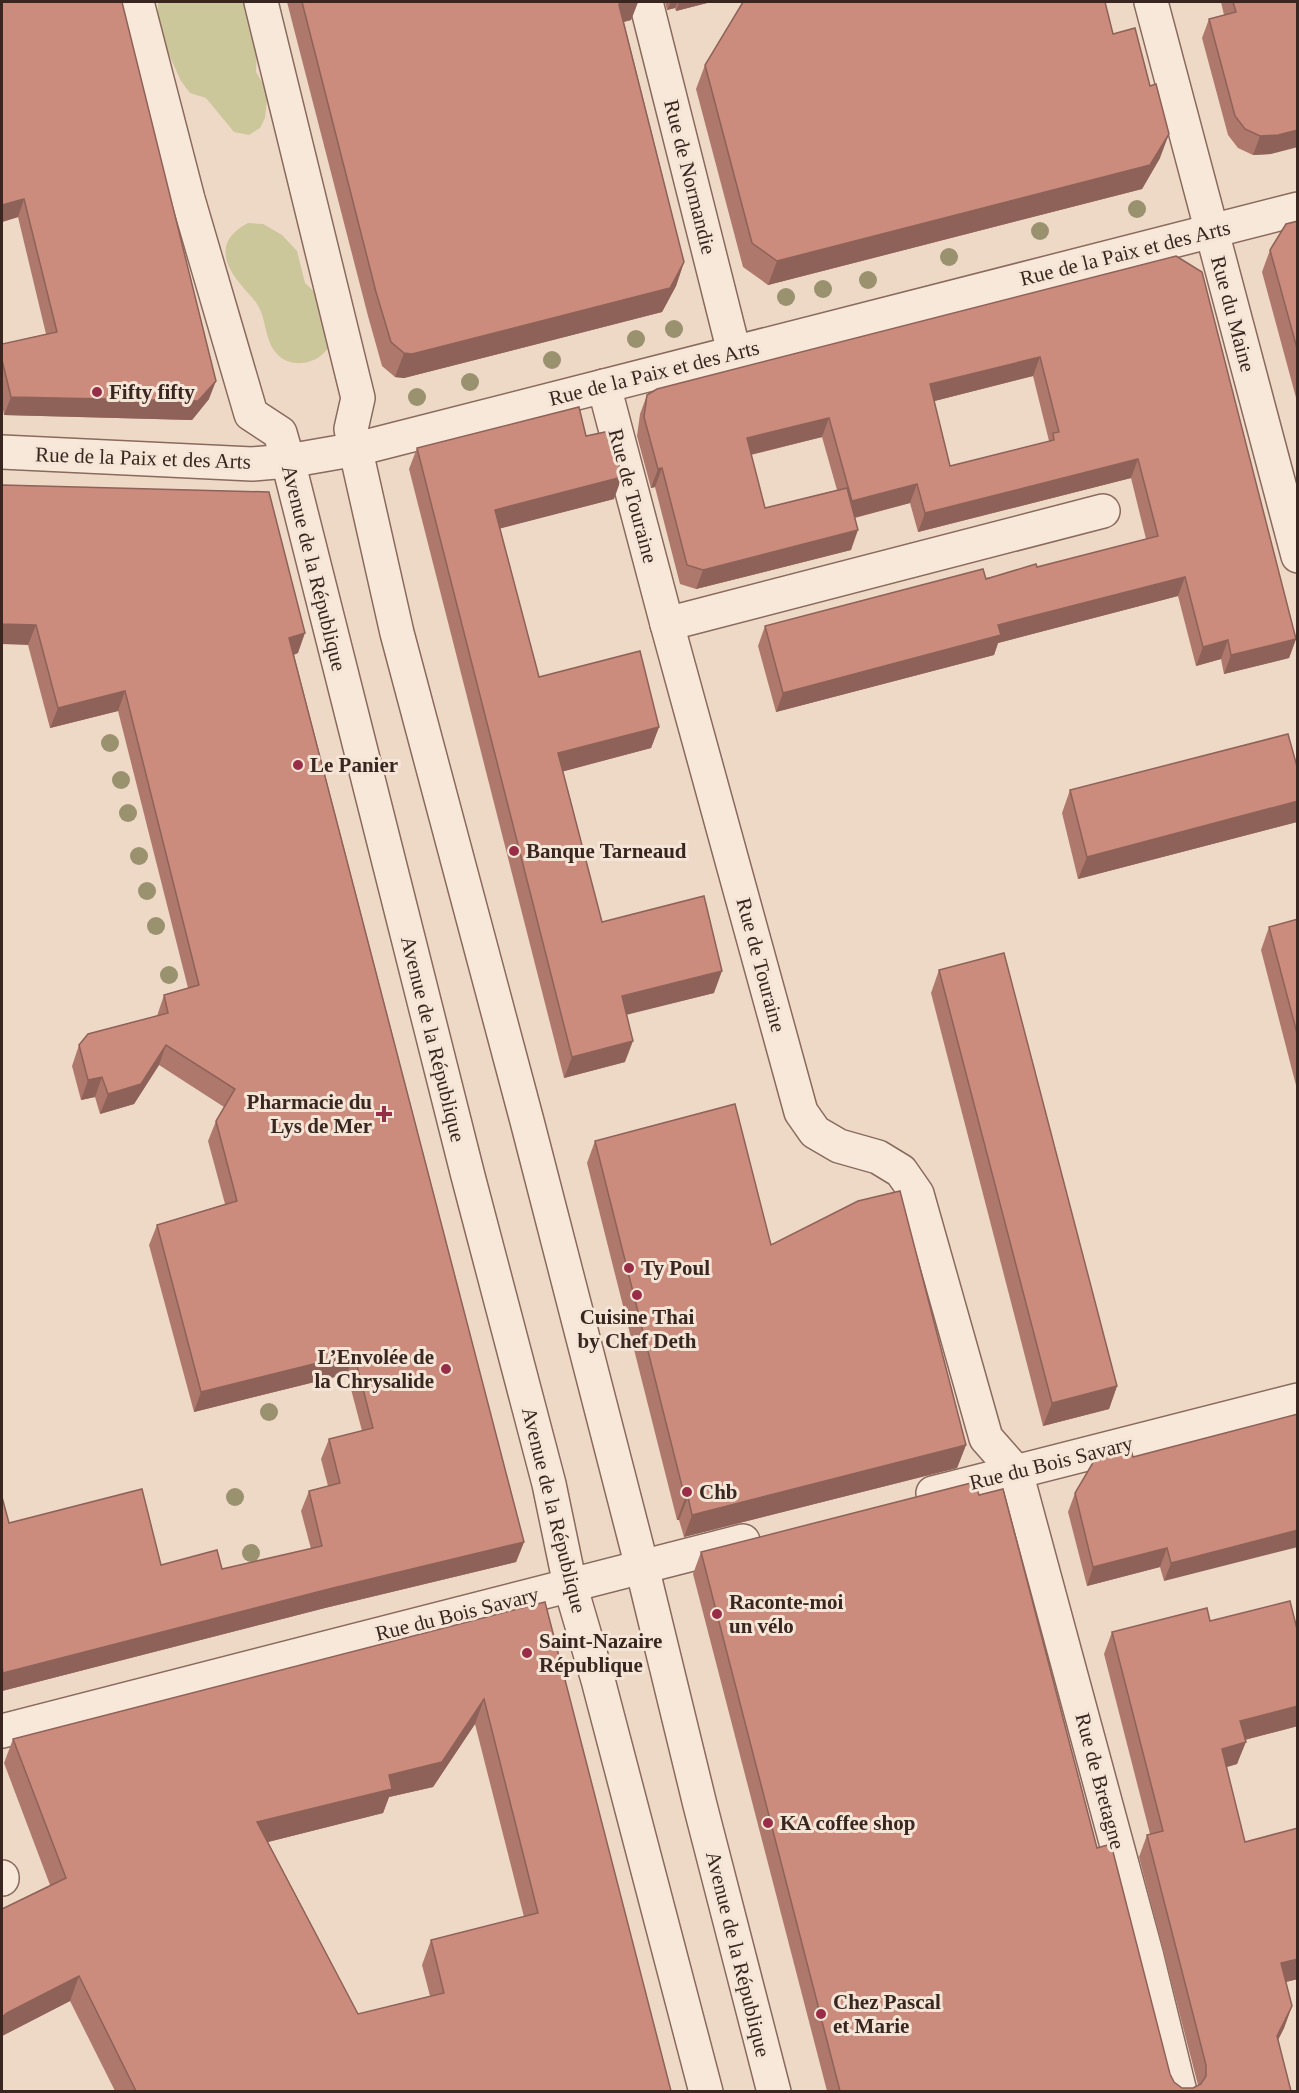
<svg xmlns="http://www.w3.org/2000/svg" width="1299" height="2093" font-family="'Times New Roman',serif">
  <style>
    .green { fill: #ccc69b }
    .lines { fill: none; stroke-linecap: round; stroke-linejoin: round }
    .street-casing { stroke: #896a5c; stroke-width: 36 }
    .street { stroke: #f8e8da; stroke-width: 33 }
    .tree { fill: #9a916f }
    .wall { fill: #af786c; fill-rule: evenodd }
    .shaded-wall { fill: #8e6258 }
    .building { fill: #cb8c7d; stroke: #8e6258; stroke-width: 1.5; fill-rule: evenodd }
    .poi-dot { fill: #982d47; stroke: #f5e5d6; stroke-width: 2 }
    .labels { text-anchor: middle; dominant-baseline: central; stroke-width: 6; stroke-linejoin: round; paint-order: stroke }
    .street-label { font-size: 21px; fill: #3a2620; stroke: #f5e5d6 }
    .poi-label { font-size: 21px; font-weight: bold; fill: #3a2620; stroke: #f5e5d6; text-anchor: start }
  </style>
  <rect width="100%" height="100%" fill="#eed9c7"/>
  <g class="green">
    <polygon points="158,2 250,2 257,45 256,72 266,89 267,100 265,118 260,128 249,135 234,132 206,98 190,93 181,81 164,44 158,21"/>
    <path d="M 248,223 L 263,224 L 282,235 L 297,251 L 305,283 L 328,305 C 329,315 333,327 332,337 C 329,361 295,372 278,355 C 264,341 267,319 257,304 C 253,297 246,292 242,286 C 221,262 217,239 248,223 Z"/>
  </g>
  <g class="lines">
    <g class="street-casing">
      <g id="street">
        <polyline points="137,2 188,199 251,414 280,433 288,461 468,1176 549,1484 570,1585 598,1680 706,2092"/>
        <polyline points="261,2 358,398 351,429 397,633 527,1121 642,1567 700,1805 774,2092"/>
        <polyline points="646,2 734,352"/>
        <polyline points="1151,2 1298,556"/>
        <polyline points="604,386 667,624 801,1112 815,1132 839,1146 878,1157 901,1171 917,1194 986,1438 1016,1472 1146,1953 1180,2092"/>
        <polyline points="2,452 252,464 288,461 357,449 1298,209"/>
        <polyline points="667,624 1103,511"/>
        <polyline points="933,1493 1298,1400"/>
        <polyline points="2,1731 743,1541"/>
        <polyline points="2,1877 2,1879"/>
      </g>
    </g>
    <use href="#street" class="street"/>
  </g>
  <g class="tree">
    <circle cx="1137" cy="209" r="9"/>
    <circle cx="1040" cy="231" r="9"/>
    <circle cx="949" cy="257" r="9"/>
    <circle cx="868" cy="280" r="9"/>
    <circle cx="823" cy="289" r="9"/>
    <circle cx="786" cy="297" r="9"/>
    <circle cx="674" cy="329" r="9"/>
    <circle cx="636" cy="339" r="9"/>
    <circle cx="552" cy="360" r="9"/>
    <circle cx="470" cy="382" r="9"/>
    <circle cx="417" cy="397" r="9"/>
    <circle cx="110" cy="743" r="9"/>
    <circle cx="121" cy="780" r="9"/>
    <circle cx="128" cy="813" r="9"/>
    <circle cx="139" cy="856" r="9"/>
    <circle cx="147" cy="891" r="9"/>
    <circle cx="156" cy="926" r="9"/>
    <circle cx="169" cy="975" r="9"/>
    <circle cx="269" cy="1412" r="9"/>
    <circle cx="235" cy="1497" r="9"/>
    <circle cx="251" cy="1553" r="9"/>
  </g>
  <g class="wall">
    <polygon points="2,2 209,399 192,420 4,415 2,404 2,344 46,334 18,217 2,222"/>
    <polygon points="287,2 638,2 631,20 624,22 684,262 676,286 662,312 404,378 395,377 382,366 368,316"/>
    <polygon points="665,2 711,2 676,11 675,8 667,10"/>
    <polygon points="1221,2 1298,2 1271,154 1253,155 1238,148 1228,135 1202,38 1209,19 1224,15"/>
    <polygon points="1113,34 1160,158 1142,189 768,285 743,267 696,89 705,65"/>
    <polygon points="1298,221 1298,405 1262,272 1270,250"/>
    <path d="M 1176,256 L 1296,639 L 1289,658 L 1224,674 L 1221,659 L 1196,666 L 1178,596 L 998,643 L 994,655 L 776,712 L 758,646 L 765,626 L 1037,567 L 1146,539 L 1131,478 L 918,532 L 910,503 L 855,518 L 851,550 L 696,589 L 680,584 L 655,487 L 651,488 L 637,436 L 640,414 L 647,395 ZM 1033,376 L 1049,441 L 950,466 L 934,401 ZM 822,437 L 837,490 L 765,508 L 751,455 Z"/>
    <polygon points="586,436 614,499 500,528 539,677 659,727 651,748 563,771 602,922 714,993 627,1014 625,1062 564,1078 409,469 417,448"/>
    <polygon points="2,485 298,653 294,655 524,1542 516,1562 325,1608 2,1691 2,1497 9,1523 161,1565 222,1569 311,1549 301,1511 309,1491 328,1486 321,1459 329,1439 362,1431 347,1374 194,1412 149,1245 157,1225 225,1204 208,1141 216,1121 224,1107 159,1065 134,1104 100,1114 95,1097 81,1100 72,1066 79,1045 157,1016 164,995 188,988 118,711 50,728 28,645"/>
    <polygon points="1070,790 1297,822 1078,879 1062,813"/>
    <polygon points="1298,919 1298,1093 1261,950 1269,927"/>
    <polygon points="939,970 1117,1386 1109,1409 1043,1426 931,993"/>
    <polygon points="595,1141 771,1245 966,1445 957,1468 684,1537 679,1520 677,1520 587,1163"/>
    <polygon points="1298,1414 1164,1581 1160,1567 1087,1586 1068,1512 1075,1493 1133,1457"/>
    <polygon points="979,1495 1097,1848 1170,2074 1174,2082 1182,2088 1193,2088 1198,2085 1139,1857 1147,1835 1150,1834 1104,1654 1112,1632 1210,1621 1298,1633 1298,1726 1245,1740 1237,1764 1226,1767 1245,1842 1298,1828 1298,1979 1286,1982 1292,2006 1284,2028 1278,2040 1291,2091 827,2091 693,1574 701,1552"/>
    <path d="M 545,1602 L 671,2091 L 115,2091 L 70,2001 L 2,2036 L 2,1909 L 50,1885 L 4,1763 L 13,1739 ZM 475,1724 L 524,1917 L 431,1940 L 422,1965 L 430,1996 L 358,2014 L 268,1842 L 383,1813 L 389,1797 L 433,1787 Z"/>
  </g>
  <g class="shaded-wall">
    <polygon points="619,2 638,2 631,20 611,25"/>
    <polygon points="671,2 678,2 675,8 667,10"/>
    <polygon points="679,2 711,2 676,11"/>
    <polygon points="1298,130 1298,147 1271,154 1253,155 1260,136"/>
    <polygon points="1169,134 1160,158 1142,189 768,285 777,261"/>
    <polygon points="24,199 18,217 2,222 2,205"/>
    <polygon points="684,262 676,286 662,312 404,378 395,377 404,353"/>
    <polygon points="1040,357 1033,376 923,404 930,384"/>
    <polygon points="216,381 209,399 192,420 4,415 11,397"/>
    <polygon points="829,418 822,437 740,457 747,438"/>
    <polygon points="1138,459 1131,478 918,532 925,513"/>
    <polygon points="662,468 655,487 651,488 658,469"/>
    <polygon points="622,477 614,499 487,532 495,510"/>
    <polygon points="917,484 910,503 845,520 852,501"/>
    <polygon points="858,530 851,550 696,589 703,570"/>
    <polygon points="1185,577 1178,596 998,643 994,655 776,712 783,693 998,625"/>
    <polygon points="2,624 36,625 28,645 2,644"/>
    <polygon points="305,633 298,653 282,658 289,638"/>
    <polygon points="1296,639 1289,658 1224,674 1231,655"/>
    <polygon points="1228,640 1221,659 1196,666 1203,647"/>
    <polygon points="125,691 118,711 50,728 58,708"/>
    <polygon points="659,727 651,748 550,775 558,753"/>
    <polygon points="1298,801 1297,822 1078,879 1087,857"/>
    <polygon points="722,971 714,993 614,1018 622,996"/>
    <polygon points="633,1041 625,1062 564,1078 572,1057"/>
    <polygon points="166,1045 159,1065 134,1104 100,1114 108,1094"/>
    <polygon points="102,1077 95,1097 81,1100 88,1080"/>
    <polygon points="354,1354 347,1374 194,1412 201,1392"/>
    <polygon points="1117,1386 1109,1409 1043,1426 1052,1403"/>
    <polygon points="966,1445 957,1468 684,1537 692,1515"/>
    <polygon points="688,1497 679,1520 677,1520 685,1498"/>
    <polygon points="1298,1530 1298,1547 1164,1581 1171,1563"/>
    <polygon points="524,1542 516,1562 325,1608 2,1691 2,1678 3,1673 333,1588"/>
    <polygon points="1167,1548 1160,1567 1087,1586 1093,1567"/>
    <polygon points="484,1699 475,1724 433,1787 389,1797 383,1813 248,1847 257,1822 389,1775"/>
    <polygon points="1298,1706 1298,1726 1232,1743 1240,1721"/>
    <polygon points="1246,1742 1237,1764 1214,1771 1222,1749"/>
    <polygon points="1298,1959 1298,1979 1273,1985 1281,1963"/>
    <polygon points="79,1976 70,2001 2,2036 2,2017 7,2013"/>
    <polygon points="1292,2006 1284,2028 1269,2058 1277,2036"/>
  </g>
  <g class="building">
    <polygon points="2,2 122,2 216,381 198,401 11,397 2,360 2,344 57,332 24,199 2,205"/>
    <polygon points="302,2 620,2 619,5 684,262 670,288 412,354 404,353 391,342 376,292"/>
    <polygon points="743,2 1105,2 1113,34 1135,28 1150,86 1156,84 1169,134 1150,165 777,261 752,243 705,65"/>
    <polygon points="1233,2 1298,2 1298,130 1278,135 1260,136 1245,129 1235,116 1209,19 1236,12"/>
    <polygon points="1298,221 1298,352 1270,250 1286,224"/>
    <path d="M 1176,256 L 1202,272 L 1296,639 L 1231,655 L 1228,640 L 1203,647 L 1185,577 L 998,625 L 1001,635 L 783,693 L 765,626 L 983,569 L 986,579 L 1036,564 L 1037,567 L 1158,536 L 1138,459 L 925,513 L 917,484 L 852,501 L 829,418 L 747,438 L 765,508 L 847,488 L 858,530 L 703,570 L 687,565 L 662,468 L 658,469 L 644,417 L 647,395 L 657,389 ZM 1040,357 L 1059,432 L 1053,433 L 1054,440 L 950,466 L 930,384 Z"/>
    <polygon points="579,407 586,436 610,431 622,477 495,510 539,677 640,651 659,727 558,753 602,922 704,896 722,971 622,996 633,1041 572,1057 417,448"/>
    <polygon points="2,485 269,492 305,633 289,638 524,1542 333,1588 3,1673 2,1666 2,1497 9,1523 142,1489 161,1565 217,1550 222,1569 322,1546 309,1491 340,1483 329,1439 373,1428 354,1354 201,1392 157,1225 237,1201 216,1121 235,1089 166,1045 141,1084 108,1094 102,1077 88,1080 79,1045 88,1034 168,1013 164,995 199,985 125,691 58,708 36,625 2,624"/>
    <polygon points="1288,734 1298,770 1298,801 1087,857 1070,790"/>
    <polygon points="1298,919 1298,1037 1269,927"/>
    <polygon points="1004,953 1117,1386 1052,1403 939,970"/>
    <polygon points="735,1104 771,1245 858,1201 900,1191 966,1445 692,1515 688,1497 685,1498 595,1141"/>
    <polygon points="1298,1414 1298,1530 1171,1563 1167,1548 1093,1567 1075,1493 1098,1454 1130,1446 1133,1457"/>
    <polygon points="975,1482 979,1495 1003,1489 1097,1848 1111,1844 1170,2074 1174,2082 1182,2088 1193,2088 1201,2084 1206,2076 1206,2065 1147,1835 1163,1831 1112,1632 1207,1608 1210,1621 1290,1601 1298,1633 1298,1706 1240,1721 1246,1742 1222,1749 1245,1842 1298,1828 1298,1959 1281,1963 1292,2006 1277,2036 1291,2091 840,2091 701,1552"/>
    <path d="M 545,1602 L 671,2091 L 136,2091 L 79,1976 L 7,2013 L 2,2017 L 2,1909 L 66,1878 L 13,1739 ZM 484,1699 L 538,1913 L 431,1940 L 444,1993 L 358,2014 L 257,1822 L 392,1789 L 389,1775 L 442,1762 Z"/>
  </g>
  <g class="poi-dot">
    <circle cx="97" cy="392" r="6"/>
    <circle cx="298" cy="765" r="6"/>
    <circle cx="514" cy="851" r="6"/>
    <path d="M381 1105h6v6h6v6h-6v6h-6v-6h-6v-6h6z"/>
    <circle cx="629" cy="1268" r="6"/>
    <circle cx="637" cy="1295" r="6"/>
    <circle cx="446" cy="1369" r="6"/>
    <circle cx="687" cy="1492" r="6"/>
    <circle cx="717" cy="1614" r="6"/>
    <circle cx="527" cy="1653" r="6"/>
    <circle cx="768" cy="1823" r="6"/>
    <circle cx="821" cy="2014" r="6"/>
  </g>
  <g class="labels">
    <g class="street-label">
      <text transform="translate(690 177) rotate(76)">Rue de Normandie</text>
      <text transform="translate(1125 253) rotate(-14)">Rue de la Paix et des Arts</text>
      <text transform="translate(1233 314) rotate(75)">Rue du Maine</text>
      <text transform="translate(654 373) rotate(-14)">Rue de la Paix et des Arts</text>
      <text transform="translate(143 458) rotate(2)">Rue de la Paix et des Arts</text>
      <text transform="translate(633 496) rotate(75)">Rue de Touraine</text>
      <text transform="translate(314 568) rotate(76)">Avenue de la République</text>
      <text transform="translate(761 965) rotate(75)">Rue de Touraine</text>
      <text transform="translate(433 1039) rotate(76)">Avenue de la République</text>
      <text transform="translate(1051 1463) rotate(-14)">Rue du Bois Savary</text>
      <text transform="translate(554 1510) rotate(76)">Avenue de la République</text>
      <text transform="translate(457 1614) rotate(-14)">Rue du Bois Savary</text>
      <text transform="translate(1100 1781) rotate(75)">Rue de Bretagne</text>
      <text transform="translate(738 1954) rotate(76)">Avenue de la République</text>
    </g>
    <g class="poi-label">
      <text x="109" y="392">Fifty fifty</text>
      <text x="310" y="765">Le Panier</text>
      <text x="526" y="851">Banque Tarneaud</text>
      <text x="372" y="1102" text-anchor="end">Pharmacie du<tspan x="372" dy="24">Lys de Mer</tspan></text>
      <text x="641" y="1268">Ty Poul</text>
      <text x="637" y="1317" text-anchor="middle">Cuisine Thai<tspan x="637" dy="24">by Chef Deth</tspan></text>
      <text x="434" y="1357" text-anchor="end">L’Envolée de<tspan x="434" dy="24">la Chrysalide</tspan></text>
      <text x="699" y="1492">Chb</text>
      <text x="729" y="1602">Raconte-moi<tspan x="729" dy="24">un vélo</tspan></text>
      <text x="539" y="1641">Saint-Nazaire<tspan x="539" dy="24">République</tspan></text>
      <text x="780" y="1823">KA coffee shop</text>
      <text x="833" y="2002">Chez Pascal<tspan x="833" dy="24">et Marie</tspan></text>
    </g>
  </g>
  <rect width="1299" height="2093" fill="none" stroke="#3a2620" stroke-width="6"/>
</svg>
